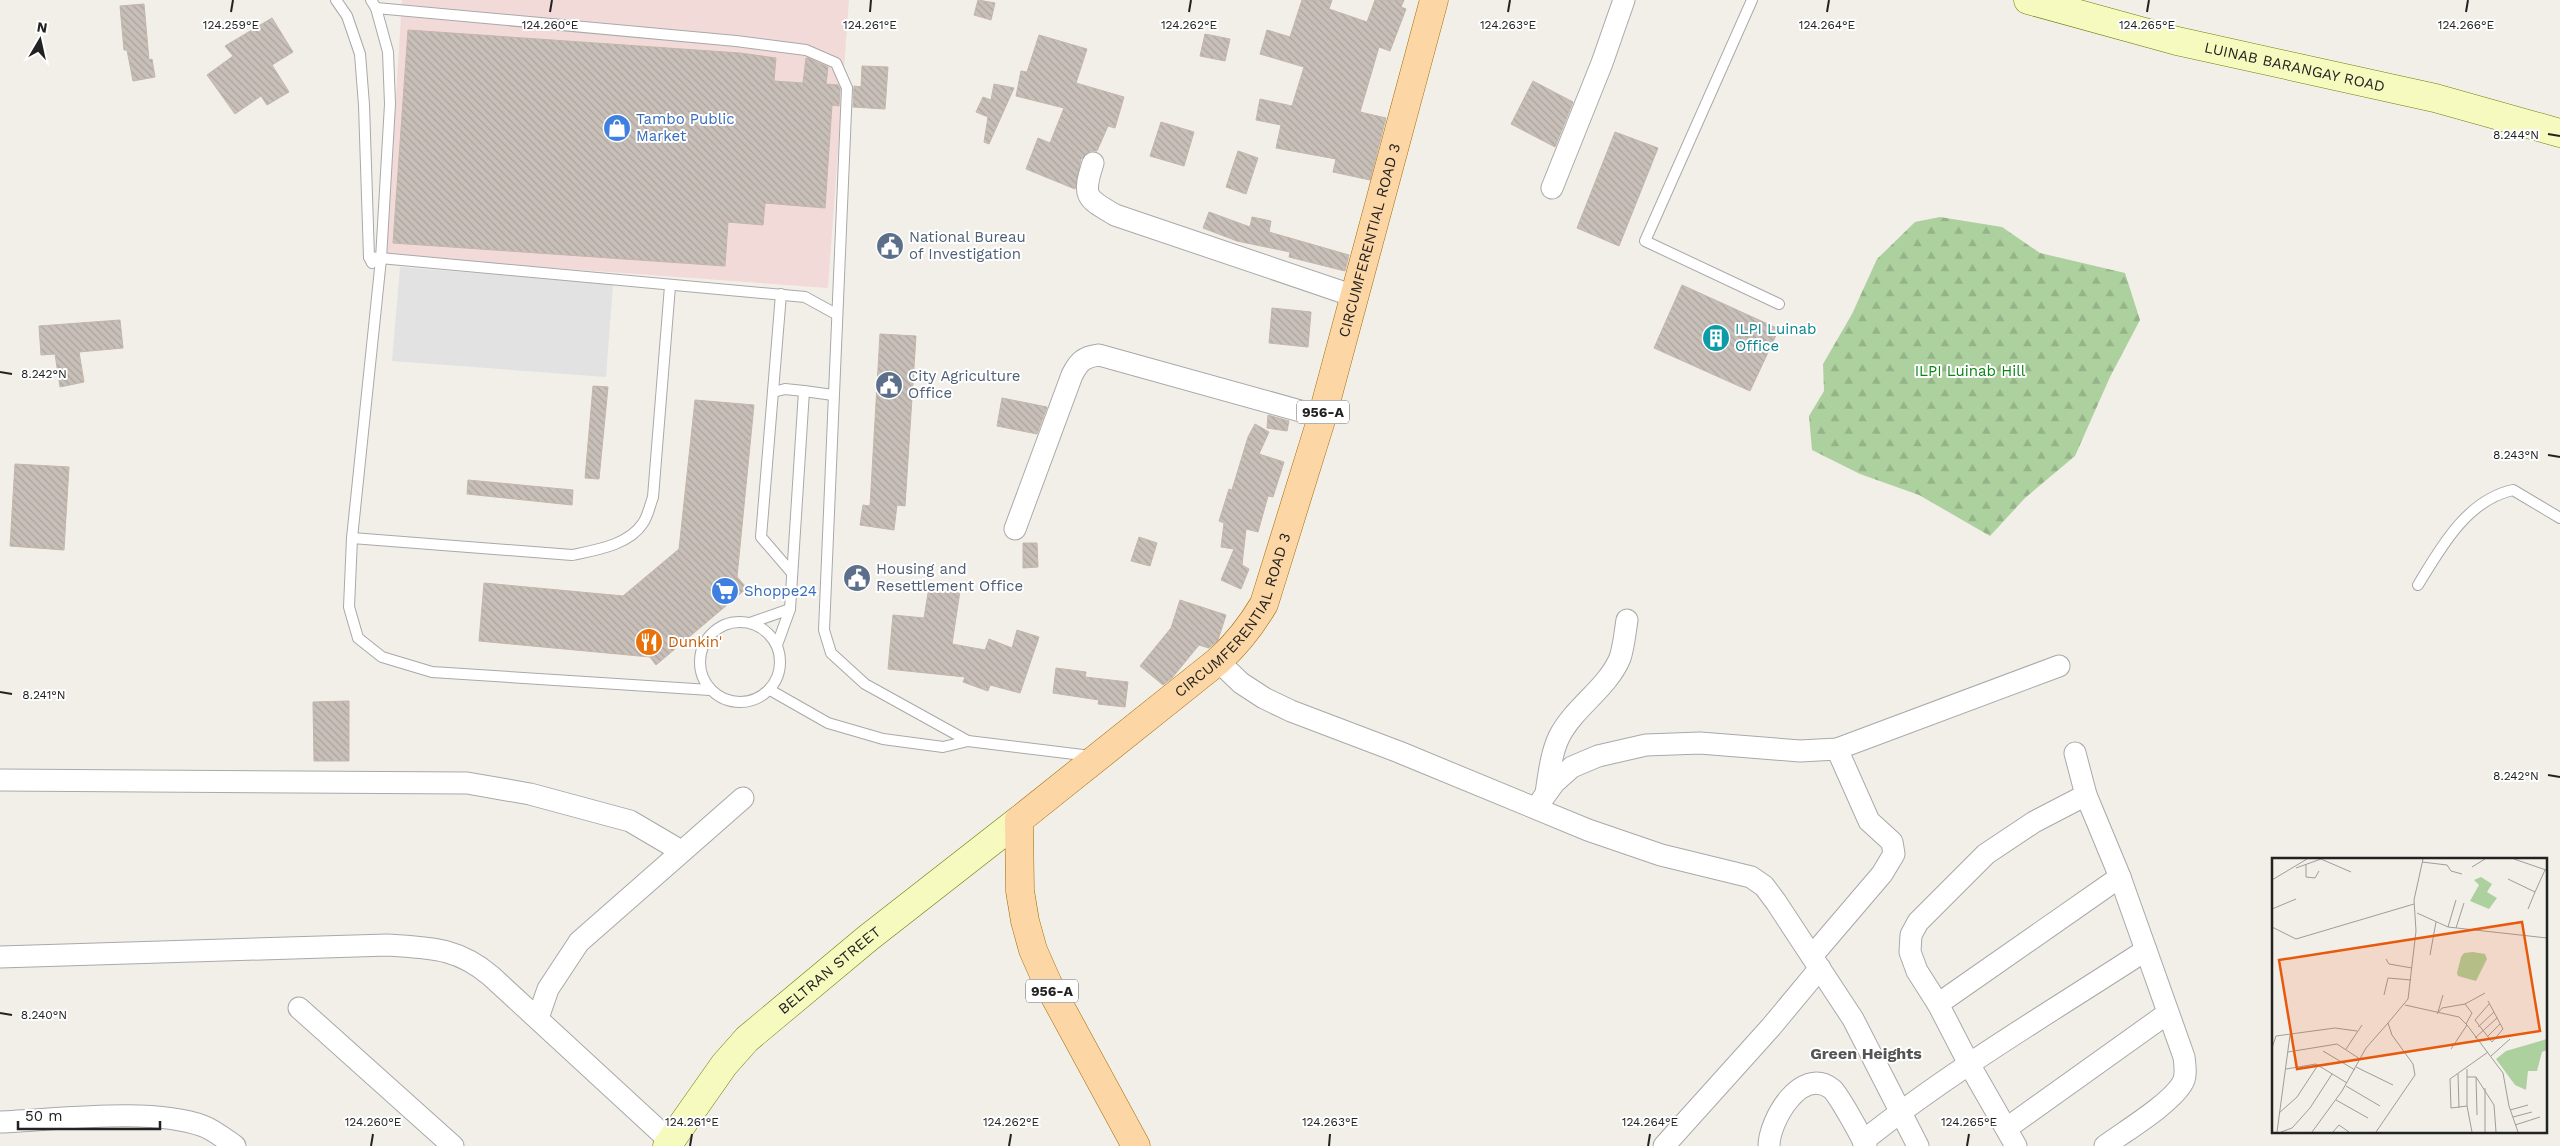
<svg xmlns="http://www.w3.org/2000/svg" width="2560" height="1146" font-family="'Work Sans',sans-serif">
  <style>
    .commercial { fill: #f2dad9 }
    .forest { fill: url(#forest-firs) }
    .parking { fill: #e2e2e2 }
    .building { fill: url(#building-back-hatch); stroke: #c4b6ab }
    .lines { fill: none; stroke-linecap: round; stroke-linejoin: round }
    .lane-casing { stroke: #a9a9a9; stroke-width: 12 }
    .street-casing { stroke: #a9a9a9; stroke-width: 23 }
    .secondary-casing { stroke: #707d05; stroke-width: 29 }
    .primary-casing { stroke: #a06b00; stroke-width: 29 }
    .lane { stroke: #fff; stroke-width: 10 }
    .street { stroke: #fff; stroke-width: 21 }
    .secondary { stroke: #f7fabf; stroke-width: 28 }
    .primary { stroke: #fcd6a4; stroke-width: 28 }
    .ticks { fill: none; stroke: #222; stroke-width: 2 }
    .labels { text-anchor: middle; dominant-baseline: central; stroke-width: 4; stroke-linejoin: round; paint-order: stroke }
    .shield { fill: #fff; stroke: #646464; stroke-width: 1 }
    .shield-label { font-size: 14px; font-weight: bold; fill: #222 }
    .street-label { font-size: 15px; fill: #222; stroke: #fff }
    .shop-label { font-size: 15px; fill: #366cbe; stroke: #fff; text-anchor: start }
    .service-label { font-size: 15px; fill: #4e5e75; stroke: #fff; text-anchor: start }
    .culture-label { font-size: 15px; fill: #0d838f; stroke: #fff; text-anchor: start }
    .park-label { font-size: 15px; fill: #0c8416; stroke: #fff }
    .food-label { font-size: 15px; fill: #c56008; stroke: #fff; text-anchor: start }
    .neighbourhood-label { font-size: 16px; font-weight: bold; fill: #555; stroke: #fff }
    .inset-road { fill: none; stroke: #9f9d99; stroke-width: 1 }
    .view { fill: #e8590c; fill-opacity: 0.15; stroke: #e8590c; stroke-width: 2.5 }
    .inset-edge { fill: none; stroke: #222; stroke-width: 2.5 }
    .ticks-label { font-size: 12px; text-anchor: middle; fill: #222; stroke: #fff; stroke-width: 4; stroke-linejoin: round; paint-order: stroke }
  </style>
  <defs>
    <pattern id="forest-firs" width="22" height="20" patternUnits="userSpaceOnUse" patternTransform="scale(1.25)"><rect width="22" height="20" fill="#add19e"/><path d="M5 1l3.5 6h-7zM16 11l3.5 6h-7z" fill="#95b388"/></pattern>
    <pattern id="building-back-hatch" width="6" height="6" patternUnits="userSpaceOnUse" patternTransform="scale(1.25)"><rect width="6" height="6" fill="#c7bfb8"/><path d="M-1 5l2 2M0 0l6 6M5-1l2 2" fill="none" stroke="#aba49e"/></pattern>
  </defs>
  <rect width="100%" height="100%" fill="#f2efe9"/>
  <polygon class="commercial" points="402,0 849,0 828,288 386,256"/>
  <polygon class="forest" points="1940,217 2002,227 2040,253 2125,273 2140,320 2110,377 2075,456 2025,498 1990,536 1919,495 1860,474 1812,450 1809,416 1824,391 1823,364 1852,314 1877,259 1915,222"/>
  <polygon class="parking" points="400,267 613,284 606,377 392,361"/>
  <g class="building">
    <polygon points="978,0 995,3 991,20 974,15"/>
    <polygon points="1302,0 1332,0 1329,9 1367,22 1375,0 1404,0 1401,7 1406,9 1390,51 1379,47 1360,112 1386,118 1370,180 1333,172 1336,159 1276,148 1281,125 1256,120 1260,99 1292,106 1304,67 1260,54 1267,30 1290,37"/>
    <polygon points="144,4 149,60 152,59 155,77 133,81 127,50 124,50 120,6"/>
    <polygon points="272,18 293,52 272,65 289,92 267,105 261,96 235,114 207,75 233,56 225,46"/>
    <polygon points="408,30 740,53 776,58 774,81 803,83 806,58 808,58 828,67 826,84 838,85 840,89 839,106 832,105 825,208 765,203 763,225 728,222 725,266 393,243"/>
    <polygon points="1205,34 1230,39 1225,61 1200,56"/>
    <polygon points="1039,35 1087,49 1076,83 1124,97 1115,128 1108,126 1097,151 1090,151 1081,159 1075,189 1026,169 1038,138 1050,143 1064,108 1016,96 1021,71 1027,72"/>
    <polygon points="862,66 888,67 885,109 853,107 854,86 861,87"/>
    <polygon points="1533,81 1573,102 1555,147 1511,124"/>
    <polygon points="994,84 1014,88 989,144 984,142 988,117 976,112 983,97 991,100"/>
    <polygon points="1161,122 1194,132 1184,166 1150,156"/>
    <polygon points="1615,132 1658,148 1619,246 1577,228"/>
    <polygon points="1238,151 1258,158 1246,194 1226,187"/>
    <polygon points="1209,212 1250,227 1252,217 1271,221 1269,232 1349,255 1345,271 1289,257 1290,252 1237,241 1203,228"/>
    <polygon points="1682,285 1779,329 1750,391 1654,348"/>
    <polygon points="1272,308 1311,312 1308,347 1269,343"/>
    <polygon points="120,320 123,348 79,352 84,382 60,387 55,354 41,355 39,326"/>
    <polygon points="880,334 916,336 905,506 897,505 894,530 860,525 863,505 870,506"/>
    <polygon points="593,386 608,387 599,479 585,478"/>
    <polygon points="1002,398 1047,407 1037,434 997,426"/>
    <polygon points="695,400 754,405 737,577 747,588 656,665 650,657 479,641 484,583 623,596 679,549"/>
    <polygon points="1268,415 1289,421 1287,431 1267,428"/>
    <polygon points="1255,424 1269,432 1259,454 1284,462 1273,497 1268,496 1258,532 1246,529 1242,565 1249,569 1241,589 1221,580 1234,549 1221,547 1224,523 1219,521 1229,489 1232,490 1248,437"/>
    <polygon points="15,464 69,467 64,550 10,546"/>
    <polygon points="468,480 573,490 572,505 467,494"/>
    <polygon points="1139,537 1157,543 1150,566 1131,561"/>
    <polygon points="1023,543 1037,543 1038,567 1023,568"/>
    <polygon points="929,587 960,591 952,644 985,650 989,639 1012,648 1017,630 1039,637 1020,693 990,685 988,691 963,682 965,677 888,669 893,615 924,618"/>
    <polygon points="1180,600 1226,615 1218,640 1209,648 1199,645 1172,678 1163,685 1140,666 1171,628"/>
    <polygon points="1056,668 1086,672 1085,677 1128,682 1125,707 1098,704 1099,700 1053,693"/>
    <polygon points="349,701 349,761 314,761 313,702"/>
  </g>
  <g class="lines">
    <g class="lane-casing">
      <g id="lane">
        <polyline points="336,0 347,16 360,54 364,105 369,257 372,263"/>
        <polyline points="371,0 376,8 388,52 390,104 381,259 352,538 349,607 358,638 382,657 432,672 710,690"/>
        <polyline points="1752,0 1645,241 1779,304"/>
        <polyline points="376,8 736,41 806,50 836,63 847,88 824,630 831,653 865,684 968,741"/>
        <polyline points="369,257 805,297 836,314"/>
        <polyline points="781,294 761,537 792,573"/>
        <polyline points="773,392 785,389 804,391"/>
        <path d="M 352,538 L 572,555 C 596,550 629,545 643,523 C 648,516 650,505 653,497 L 670,286"/>
        <path d="M 2418,585 C 2441,547 2467,500 2513,490 L 2560,518"/>
        <circle cx="740" cy="662" r="40"/>
        <polyline points="750,623 790,609"/>
        <polyline points="777,645 790,609 804,391 833,395"/>
        <polyline points="770,690 828,723 883,739 943,747 968,741 1091,756"/>
      </g>
    </g>
    <g class="street-casing">
      <g id="street">
        <path d="M 1093,163 C 1082,197 1086,198 1115,215 L 1354,296"/>
        <polyline points="1552,188 1602,63 1624,0"/>
        <path d="M 1015,529 L 1072,375 C 1079,361 1084,357 1099,355 L 1322,417"/>
        <polyline points="1218,661 1241,683 1264,698 1291,711 1399,752 1588,830 1661,855 1751,877 1764,886 1776,902 1853,1019 1918,1146"/>
        <path d="M 2075,753 L 2086,795 L 2120,877 L 2184,1057 C 2185,1066 2187,1076 2182,1084 C 2169,1105 2125,1131 2105,1146"/>
        <polyline points="0,780 467,783 530,794 630,821 681,851"/>
        <path d="M 1546,793 C 1549,774 1551,754 1559,737 C 1574,707 1607,689 1620,658 C 1624,646 1625,632 1627,620"/>
        <polyline points="1536,808 1554,783 1572,767 1598,756 1646,745 1700,743 1800,751 1837,749 2059,666"/>
        <polyline points="1812,956 1882,874 1894,854 1892,842 1869,821 1837,749"/>
        <path d="M 0,957 L 387,945 C 429,948 457,947 491,976 L 670,1141"/>
        <polyline points="1938,1004 2120,877"/>
        <polyline points="299,1008 453,1146"/>
        <polyline points="538,1018 548,989 579,942 743,798"/>
        <path d="M 0,1122 C 56,1120 151,1107 203,1126 C 214,1130 225,1139 235,1146"/>
        <polyline points="2007,1128 2168,1013"/>
        <path d="M 1863,1141 C 1952,1070 2051,1012 2146,950"/>
        <polyline points="1664,1146 1771,1027 1820,968"/>
        <path d="M 1769,1146 C 1769,1121 1801,1065 1832,1089 C 1840,1097 1860,1134 1866,1146"/>
        <polyline points="2016,1146 1969,1064 1938,1004 1917,971 1910,952 1911,935 1918,922 1986,854 2034,822 2086,795"/>
      </g>
    </g>
    <g class="secondary-casing">
      <g id="secondary">
        <path id="s1" d="M 2028,0 L 2177,41 L 2435,98 L 2560,133"/>
        <path id="s2" d="M 667,1146 L 724,1065 L 747,1039 L 868,938 L 1019,820"/>
      </g>
    </g>
    <g class="primary-casing">
      <g id="primary">
        <path id="s3" d="M 1136,1146 L 1048,984 L 1033,950 L 1025,921 L 1020,891 L 1019,820 L 1218,661 C 1237,644 1251,626 1264,604 L 1322,417 L 1434,0"/>
      </g>
    </g>
    <use href="#lane" class="lane"/>
    <use href="#street" class="street"/>
    <use href="#secondary" class="secondary"/>
    <use href="#primary" class="primary"/>
  </g>
  <path class="ticks" d="M 231,12 L 233,0M 550,12 L 552,0M 870,12 L 871,0M 1189,12 L 1191,0M 1508,12 L 1510,0M 1827,12 L 1829,0M 2147,12 L 2149,0M 2466,12 L 2468,0M 2548,134 L 2560,136M 0,372 L 12,374M 2548,455 L 2560,457M 0,692 L 12,694M 2548,775 L 2560,777M 0,1013 L 12,1015M 371,1146 L 373,1134M 690,1146 L 692,1134M 1009,1146 L 1011,1134M 1329,1146 L 1330,1134M 1648,1146 L 1650,1134M 1967,1146 L 1969,1134"/>
  <defs>
    <g id="shop-disc" transform="scale(1.4375)"><circle r="9.5" fill="#3f7fe0" stroke="#fff"/><path d="M-5-2.5h2.3a2.7 3.5 0 0 1 5.4 0H5L5.5 6h-11ZM-1.5-2.5h3a1.5 2.3 0 0 0-3 0Z" fill="#fff"/></g>
    <g id="civic-disc" transform="scale(1.4375)"><circle r="9.5" fill="#5c6f8a" stroke="#fff"/><path d="M-.6-6.5H3V-4.5H.6V-3L4-1V1h2V6H-6V1h2V-1L-.6-3ZM-1.2 2.5V6h2.4V2.5Z" fill="#fff"/></g>
    <g id="building-disc" transform="scale(1.4375)"><circle r="9.5" fill="#0f9aa8" stroke="#fff"/><path d="M-4-6H4V6H1V3H-1V6H-4ZM-2.5-4.3h1.7v1.8h-1.7ZM.8-4.3h1.7v1.8H.8ZM-2.5-1h1.7V.8h-1.7ZM.8-1h1.7V.8H.8Z" fill="#fff"/></g>
    <g id="supermarket-disc" transform="scale(1.4375)"><circle r="9.5" fill="#3f7fe0" stroke="#fff"/><path d="M-6-5.5h2.5l.6 2H6L4.5 2H-2.5L-4.4-4H-6ZM-1.5 3.2a1.3 1.3 0 1 0 .1 0ZM3 3.2a1.3 1.3 0 1 0 .1 0Z" fill="#fff"/></g>
    <g id="restaurant-disc" transform="scale(1.4375)"><circle r="9.5" fill="#e8710a" stroke="#fff"/><path d="M-5-6h1v4h1v-4h1v4h1v-4h1v5L-1.5 .5V6h-2V.5L-5-1ZM5-6V6H3V1.5H1.5Q1.5-4 5-6Z" fill="#fff"/></g>
  </defs>
  <g fill-rule="evenodd">
    <use href="#shop-disc" x="617" y="128"/>
    <use href="#civic-disc" x="890" y="246"/>
    <use href="#building-disc" x="1716" y="338"/>
    <use href="#civic-disc" x="889" y="385"/>
    <use href="#civic-disc" x="857" y="578"/>
    <use href="#supermarket-disc" x="725" y="591"/>
    <use href="#restaurant-disc" x="649" y="642"/>
  </g>
  <g class="labels">
    <g class="shield">
      <rect x="1297" y="400.5" width="52" height="23" rx="4"/>
      <rect x="1026" y="979.5" width="52" height="23" rx="4"/>
    </g>
    <g class="shield-label">
      <text x="1323" y="412">956-A</text>
      <text x="1052" y="991">956-A</text>
    </g>
    <g class="street-label">
      <text stroke="none"><textPath href="#s1" startOffset="275">LUINAB BARANGAY ROAD</textPath></text>
      <text stroke="none"><textPath href="#s3" startOffset="1060">CIRCUMFERENTIAL ROAD 3</textPath></text>
      <text stroke="none"><textPath href="#s3" startOffset="655">CIRCUMFERENTIAL ROAD 3</textPath></text>
      <text stroke="none"><textPath href="#s2" startOffset="241">BELTRAN STREET</textPath></text>
    </g>
    <g class="shop-label">
      <text x="636" y="119">Tambo Public<tspan x="636" dy="17">Market</tspan></text>
      <text x="744" y="591">Shoppe24</text>
    </g>
    <g class="service-label">
      <text x="909" y="237">National Bureau<tspan x="909" dy="17">of Investigation</tspan></text>
      <text x="908" y="376">City Agriculture<tspan x="908" dy="17">Office</tspan></text>
      <text x="876" y="569">Housing and<tspan x="876" dy="17">Resettlement Office</tspan></text>
    </g>
    <g class="culture-label">
      <text x="1735" y="329">ILPI Luinab<tspan x="1735" dy="17">Office</tspan></text>
    </g>
    <g class="park-label">
      <text x="1970" y="371">ILPI Luinab Hill</text>
    </g>
    <g class="food-label">
      <text x="668" y="642">Dunkin'</text>
    </g>
    <g class="neighbourhood-label">
      <text x="1866" y="1053">Green Heights</text>
    </g>
  </g>
  <g transform="translate(2272 858)">
    <rect width="275" height="275" fill="#f2efe9"/>
    <path d="M 209,19 L 220,26 L 215,34 L 225,40 L 217,51 L 198,43 L 207,27 L 202,22 ZM 201,94 L 213,96 L 215,101 L 204,123 L 186,118 L 185,115 L 189,99 L 192,95 ZM 275,181 L 275,192 L 270,194 L 265,213 L 256,213 L 254,232 L 243,227 L 224,201 L 234,193 Z" fill="#add19e"/>
    <path class="inset-road" d="M 49,1 L 79,14M 242,1 L 274,12M 150,4 L 175,7 L 179,13 L 190,16M 34,7 L 34,19 L 43,20 L 47,13M 200,9 L 213,1M 24,10 L 49,1M 236,21 L 263,34 L 273,12M 0,22 L 35,1M 0,51 L 24,41M 256,51 L 263,34M 145,55 L 176,69 L 275,80M 0,69 L 24,81 L 142,46M 176,69 L 184,42M 184,70 L 192,45M 158,97 L 164,64M 114,101 L 117,106 L 140,110M 112,137 L 116,120 L 139,122M 216,143 L 231,171 L 220,184 L 203,162 L 217,146M 193,146 L 200,155 L 194,166M 133,147 L 187,159 L 195,167 L 231,215 L 237,248 L 246,274M 166,154 L 171,137M 165,156 L 170,150 L 193,146 L 213,135M 206,169 L 222,154M 215,179 L 228,166M 203,180 L 225,160M 0,190 L 4,178 L 63,170 L 85,173M 74,191 L 90,167M 179,191 L 195,167M 51,193 L 83,212M 16,194 L 65,186 L 88,201M 219,198 L 238,181M 84,209 L 121,227M 14,211 L 44,206 L 75,225M 195,211 L 195,248 L 200,274M 186,216 L 187,250M 195,219 L 204,219 L 205,257M 204,219 L 222,247 L 224,274M 74,228 L 108,248M 213,230 L 213,274M 64,242 L 96,260M 195,248 L 179,250 L 178,221 L 216,194M 238,252 L 256,247M 7,255 L 25,239 L 46,207M 241,259 L 260,254M 243,267 L 268,259M 5,274 L 18,177M 9,274 L 20,270 L 38,250 L 60,216M 40,274 L 70,233 L 94,190 L 116,165M 61,274 L 67,267 L 77,274M 104,274 L 143,217 L 141,206 L 120,177 L 116,165 L 136,141 L 144,73 L 142,42 L 151,1"/>
    <path class="view" d="M 250,64 L 268,173 L 25,211 L 7,102 Z"/>
    <rect width="275" height="275" class="inset-edge"/>
  </g>
  <g class="ticks-label">
    <text x="231" y="29">124.259°E</text>
    <text x="550" y="29">124.260°E</text>
    <text x="870" y="29">124.261°E</text>
    <text x="1189" y="29">124.262°E</text>
    <text x="1508" y="29">124.263°E</text>
    <text x="1827" y="29">124.264°E</text>
    <text x="2147" y="29">124.265°E</text>
    <text x="2466" y="29">124.266°E</text>
    <text x="2516" y="139">8.244°N</text>
    <text x="44" y="378">8.242°N</text>
    <text x="2516" y="459">8.243°N</text>
    <text x="44" y="699">8.241°N</text>
    <text x="2516" y="780">8.242°N</text>
    <text x="44" y="1019">8.240°N</text>
    <text x="373" y="1126">124.260°E</text>
    <text x="692" y="1126">124.261°E</text>
    <text x="1011" y="1126">124.262°E</text>
    <text x="1330" y="1126">124.263°E</text>
    <text x="1650" y="1126">124.264°E</text>
    <text x="1969" y="1126">124.265°E</text>
  </g>
  <g transform="translate(40 40) rotate(9)" stroke="#ffffff" stroke-width="4" paint-order="stroke">
  <path d="M0-4L9 19L0 12L-9 19Z" fill="#222222"/>
  <text y="-8" font-size="14" font-weight="bold" text-anchor="middle" fill="#222222">N</text>
  </g>
  <path d="M18 1121v8h142v-8" fill="none" stroke="#222222" stroke-width="2.5"/>
  <text x="25" y="1121" font-size="15" fill="#222222" stroke="#ffffff" stroke-width="4" paint-order="stroke">50 m</text>
</svg>
